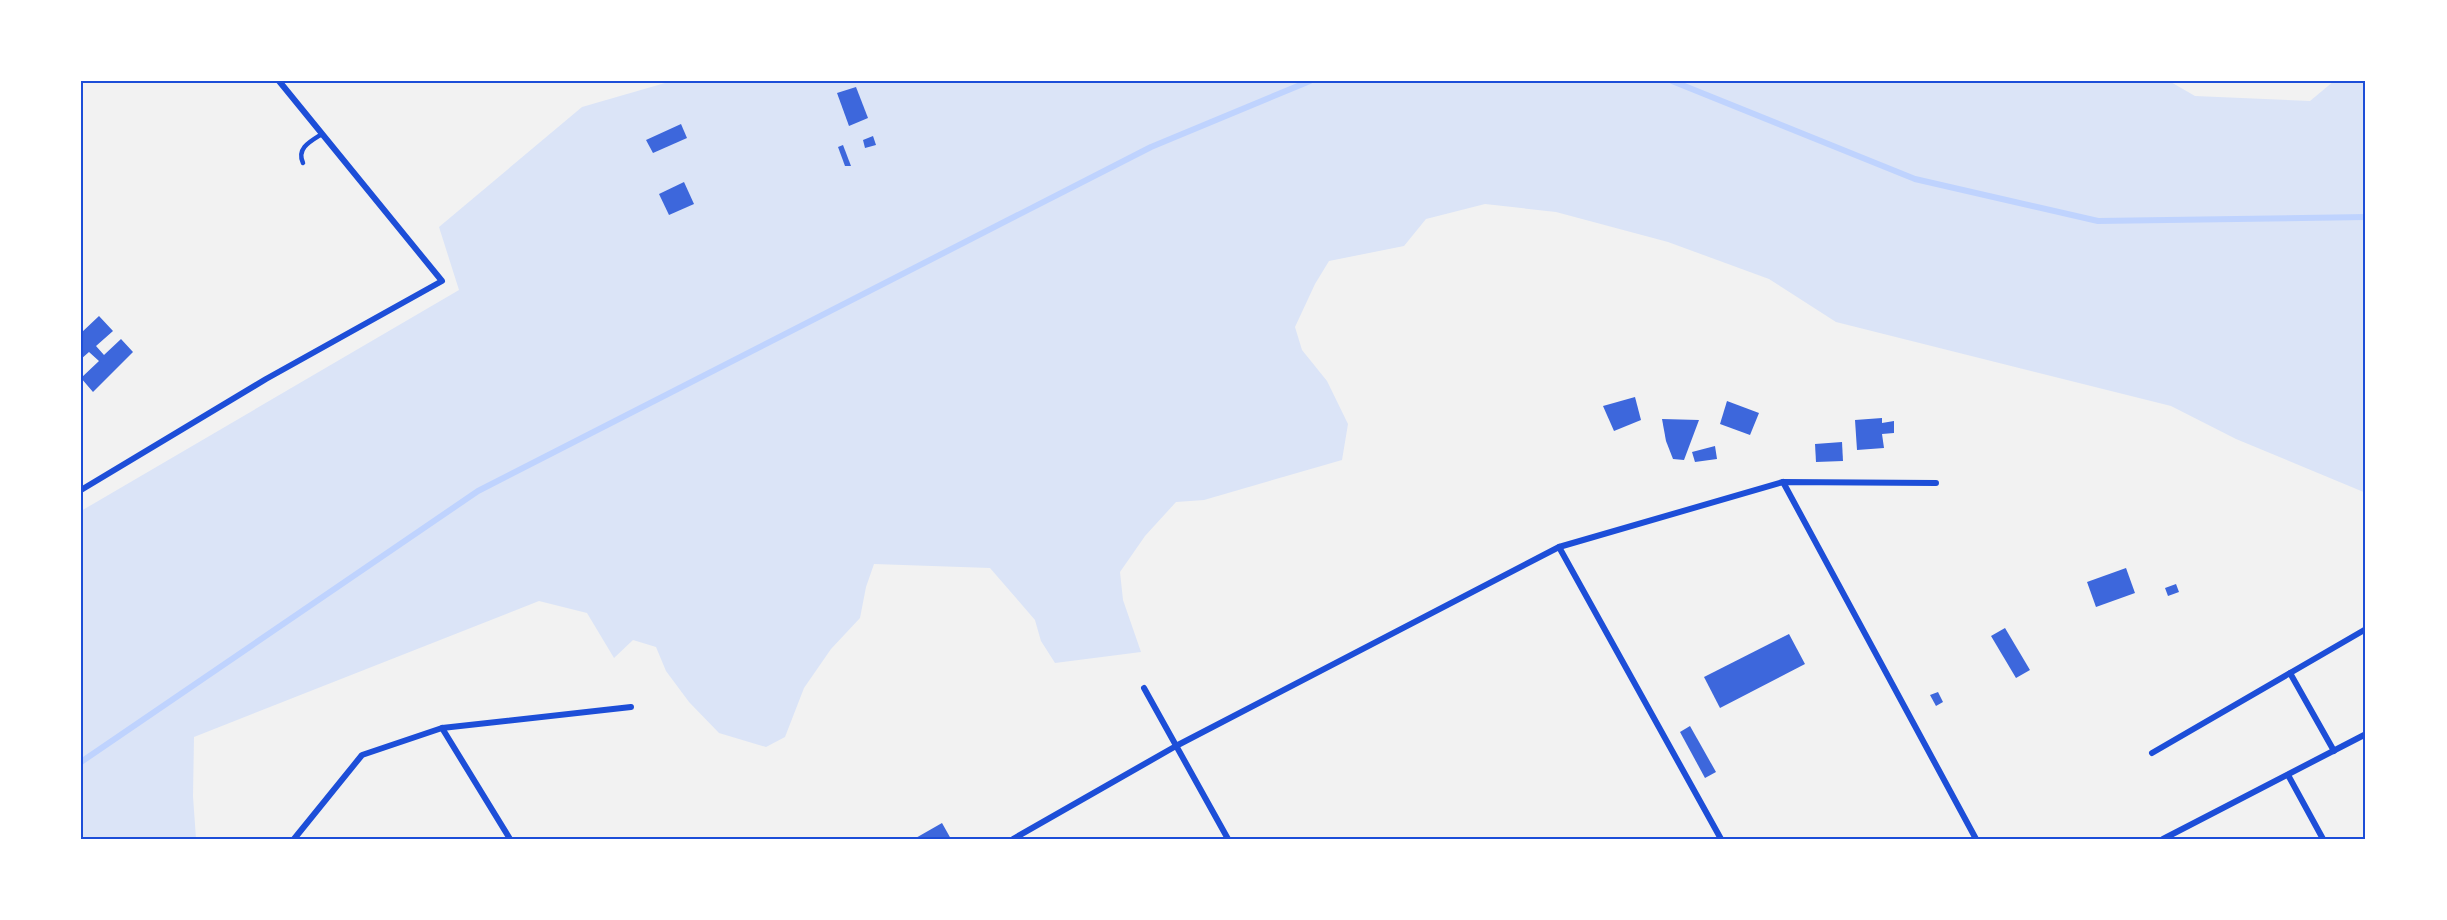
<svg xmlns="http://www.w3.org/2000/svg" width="2447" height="920" font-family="'Open Sans',sans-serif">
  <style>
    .green { fill: #dbe4f7 }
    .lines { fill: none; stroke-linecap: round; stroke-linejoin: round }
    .stream { stroke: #bfd3fe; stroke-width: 6 }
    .building { fill: #3d67dc }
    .service { stroke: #1d4ed8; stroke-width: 4.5 }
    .minor { stroke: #1d4ed8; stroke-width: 6 }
    .neatline { fill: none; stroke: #1d4ed8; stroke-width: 2 }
  </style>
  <rect width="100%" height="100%" fill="#f2f2f2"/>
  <polygon class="green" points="672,81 2169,81 2195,96 2310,101 2334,81 2366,81 2366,493 2236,439 2171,406 1836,322 1769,279 1668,242 1556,212 1485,204 1426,219 1404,246 1329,261 1315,284 1295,327 1302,350 1327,381 1348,424 1342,460 1204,500 1176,502 1145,536 1120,572 1123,600 1141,652 1055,663 1041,641 1035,620 990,568 874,564 866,587 860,618 831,649 804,688 785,737 766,747 719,733 689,702 666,671 656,647 633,640 614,658 587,613 539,601 194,737 193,796 196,839 81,839 81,511 459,290 439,227 582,107"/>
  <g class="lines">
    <g class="stream">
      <polyline points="1672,81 1915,179 2098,221 2366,217"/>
      <polyline points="81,762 478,491 1151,147 1310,81"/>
    </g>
  </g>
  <g class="building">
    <polygon points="856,87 868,118 849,126 837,93"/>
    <polygon points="681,124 687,138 653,153 646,140"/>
    <polygon points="873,136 876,145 865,148 863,140"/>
    <polygon points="843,145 851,166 845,166 838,147"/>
    <polygon points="684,182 694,204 669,215 659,194"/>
    <polygon points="99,316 113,331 96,346 104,355 121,339 133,352 93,392 81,378 99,361 89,352 81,359 81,333"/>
    <polygon points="1635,397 1641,420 1614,431 1603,406"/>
    <polygon points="1727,401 1759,413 1750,435 1720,424"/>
    <polygon points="1882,418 1882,423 1894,421 1894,433 1882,434 1884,448 1857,450 1855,420"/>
    <polygon points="1662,419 1699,420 1684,460 1673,459 1666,441"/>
    <polygon points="1842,442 1843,461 1816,462 1815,444"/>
    <polygon points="1715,446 1717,459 1695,462 1692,452"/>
    <polygon points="2126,568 2135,593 2096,607 2087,582"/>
    <polygon points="2176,584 2179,592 2168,596 2165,588"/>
    <polygon points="2005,628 2030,670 2016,678 1991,636"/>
    <polygon points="1789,634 1805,664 1720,708 1704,677"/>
    <polygon points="1938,692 1943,702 1936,706 1930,695"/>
    <polygon points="1690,726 1716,772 1705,778 1680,732"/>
    <polygon points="942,823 951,839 914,839"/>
  </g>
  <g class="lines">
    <path class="service" d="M 303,163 C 296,148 311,141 322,134"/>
    <g class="minor">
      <polyline points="1783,482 1976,839"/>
      <polyline points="81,490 266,379 442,281 279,81"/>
      <polyline points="1559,547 1721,839"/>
      <polyline points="2290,673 2334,751"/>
      <polyline points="1144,688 1228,839"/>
      <polyline points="442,728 510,839"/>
      <polyline points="2152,753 2366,629"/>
      <polyline points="2288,775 2323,839"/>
      <polyline points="294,839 362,755 442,728 631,707"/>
      <polyline points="1013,839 1176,746 1559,547 1783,482 1936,483"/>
      <polyline points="2163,839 2366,734"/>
    </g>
  </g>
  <rect width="2447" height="920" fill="none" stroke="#ffffff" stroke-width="165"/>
  <rect x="82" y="82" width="2282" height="756" class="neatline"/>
</svg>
